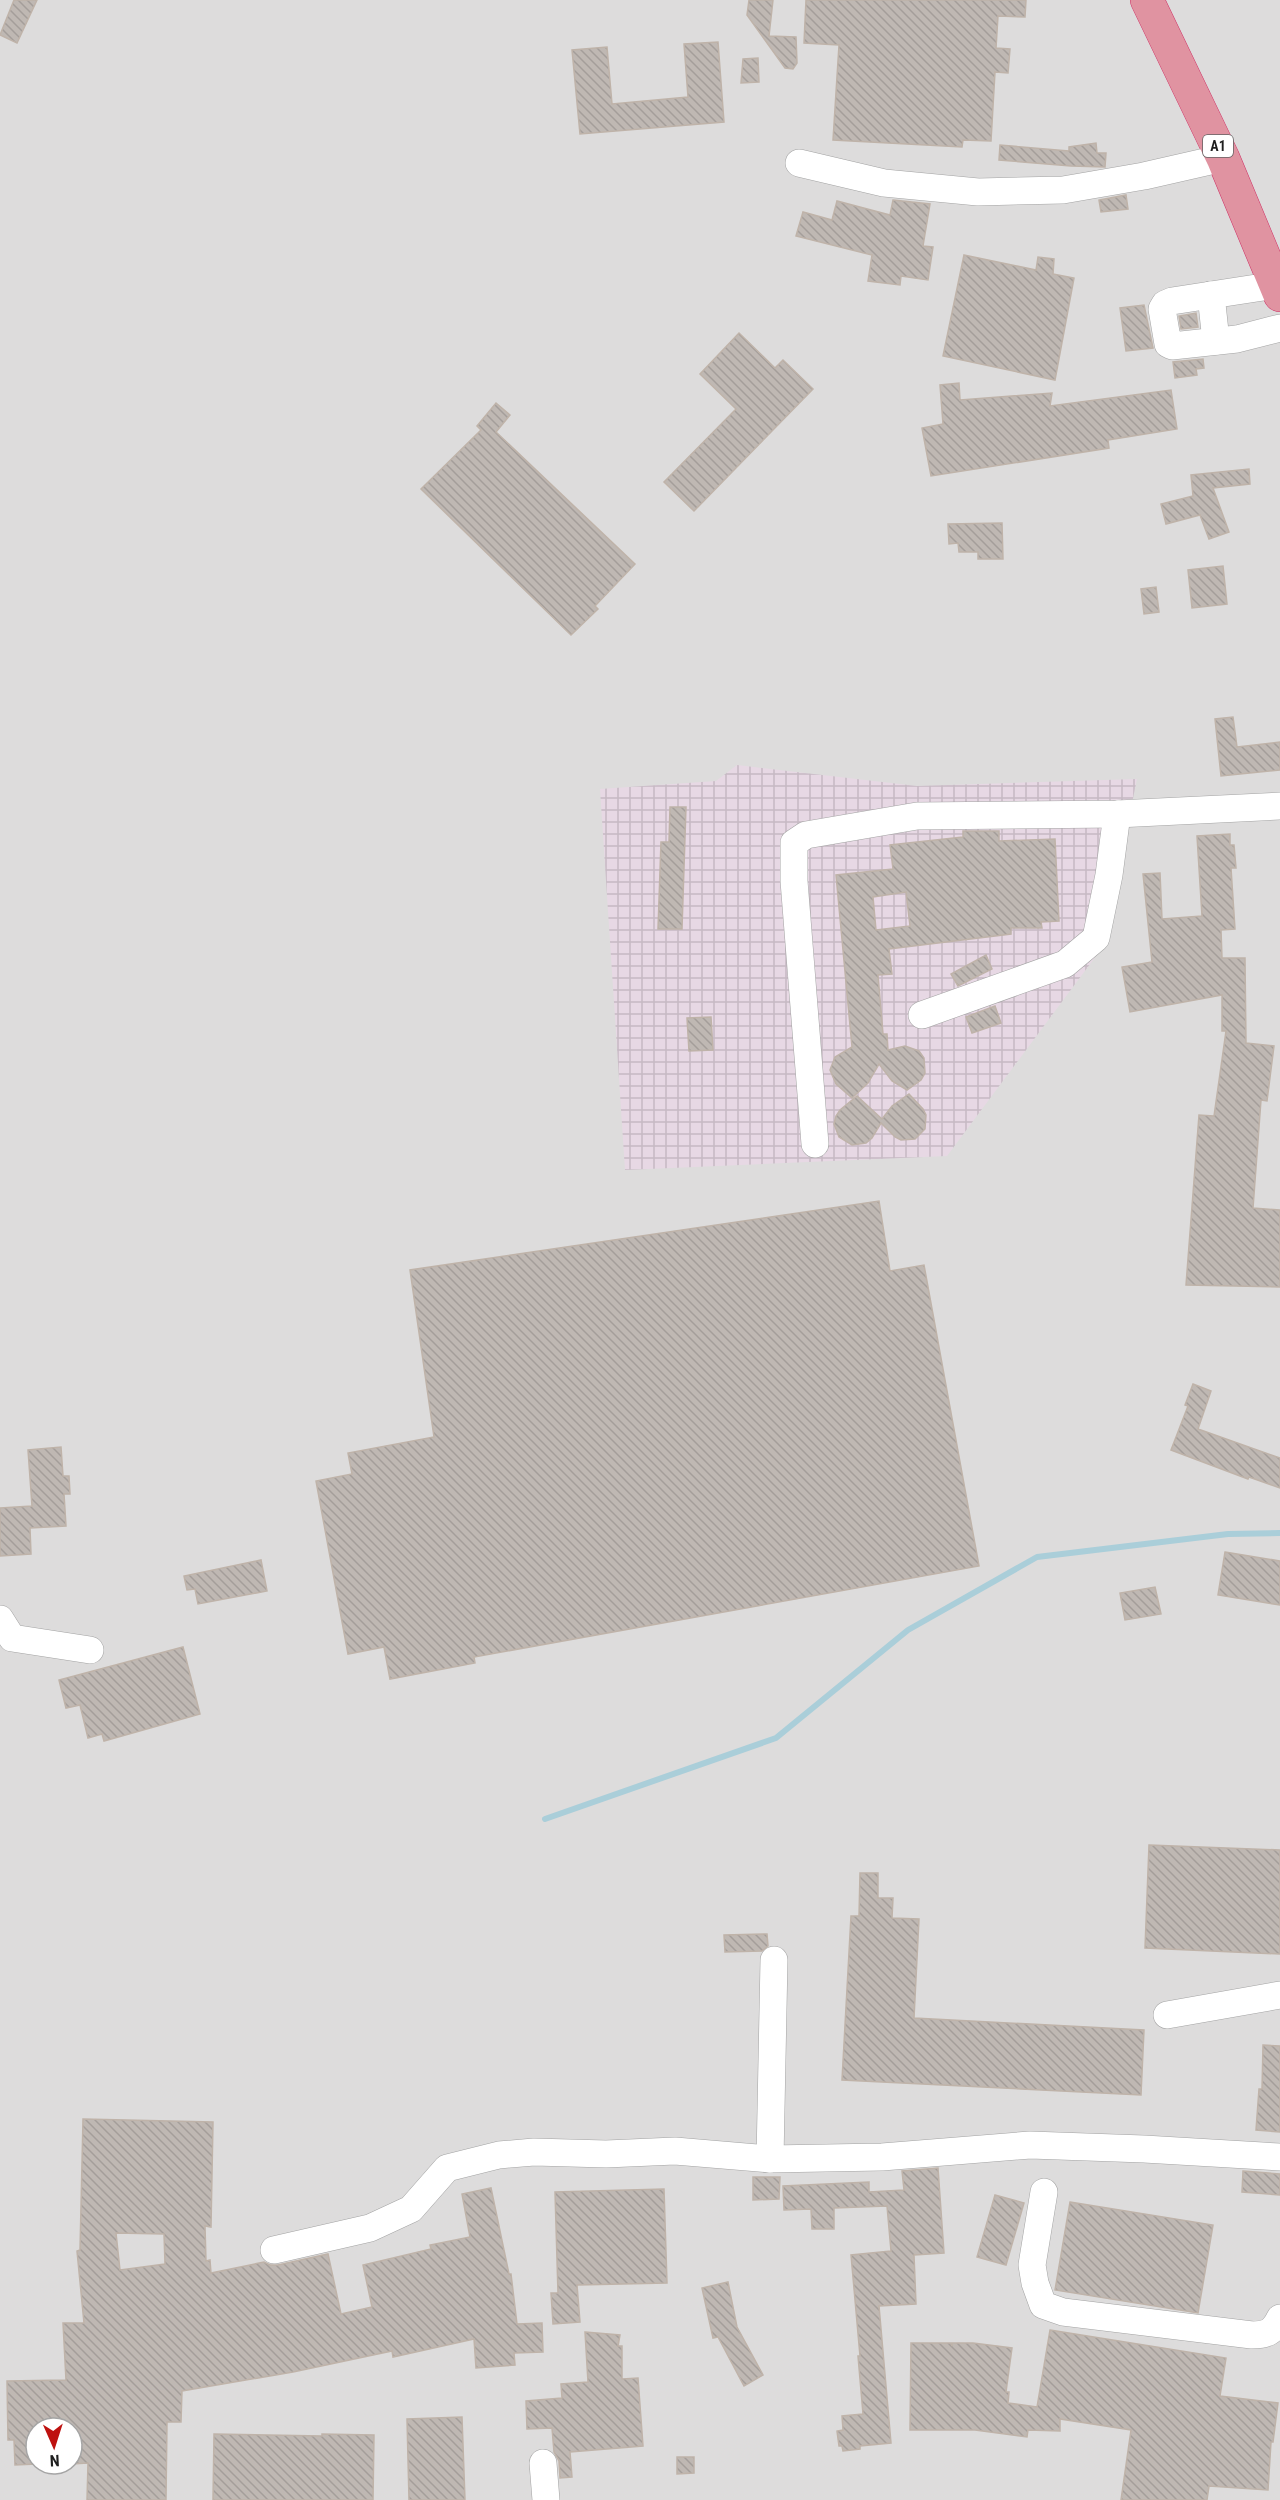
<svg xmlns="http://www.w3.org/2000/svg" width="1280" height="2500" font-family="'Roboto Condensed',sans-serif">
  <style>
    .residential { fill: #dddcdc; fill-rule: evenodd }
    .industrial { fill: url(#industrial-grid) }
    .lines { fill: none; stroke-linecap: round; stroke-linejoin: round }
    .stream { stroke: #aaced9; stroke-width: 6 }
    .building { fill: url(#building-back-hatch); stroke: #bfb3a9; stroke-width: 1.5; fill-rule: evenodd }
    .minor-casing { stroke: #a3a3a3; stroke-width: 28 }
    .highway-casing { stroke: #cd3266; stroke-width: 34 }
    .minor { stroke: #fff; stroke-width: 27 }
    .highway { stroke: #e093a1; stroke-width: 33 }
    .labels { text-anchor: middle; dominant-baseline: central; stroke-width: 5; stroke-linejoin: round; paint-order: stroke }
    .shield { fill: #fff; stroke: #626262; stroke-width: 1.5 }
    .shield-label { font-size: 14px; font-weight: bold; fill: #1f1f1f }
  </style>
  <defs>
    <pattern id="industrial-grid" width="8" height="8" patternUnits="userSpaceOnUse" patternTransform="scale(1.5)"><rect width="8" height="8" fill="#e7d8e4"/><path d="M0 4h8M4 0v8" fill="none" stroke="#c6b9c3"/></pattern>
    <pattern id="building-back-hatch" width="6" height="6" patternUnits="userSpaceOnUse" patternTransform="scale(1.5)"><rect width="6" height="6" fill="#bfb8b3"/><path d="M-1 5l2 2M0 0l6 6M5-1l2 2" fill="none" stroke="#a49e9a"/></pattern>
  </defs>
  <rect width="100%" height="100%" fill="#efece6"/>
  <path class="residential" d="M 0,0 L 1280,0 L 1280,2500 L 0,2500 ZM 36,2428 L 72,2428 L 72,2464 L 36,2464 Z"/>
  <polygon class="industrial" points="737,765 917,786 1137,779 1102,948 947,1156 625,1170 600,789 716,781"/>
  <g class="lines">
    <polyline class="stream" points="545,1819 776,1738 908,1630 1037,1557 1228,1534 1280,1533"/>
  </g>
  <g class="building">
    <polygon points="14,0 37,0 17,43 0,35"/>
    <polygon points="749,0 773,0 769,36 796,37 797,63 793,69 785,68 747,15"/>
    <polygon points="806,0 1026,0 1025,17 998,16 996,48 1010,49 1008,73 995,72 991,141 963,140 962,147 833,140 839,45 804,43"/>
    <polygon points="718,42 724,122 580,134 572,50 607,47 612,104 688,97 684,44"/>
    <polygon points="758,58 759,82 741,83 743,59"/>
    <polygon points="1096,143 1097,153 1106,153 1105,167 1071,166 999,160 1000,145 1069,151 1069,147"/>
    <polygon points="1126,195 1128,209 1101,212 1099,200"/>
    <polygon points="893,200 930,204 923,246 933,247 928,280 901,276 900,285 868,281 872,255 796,236 803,212 832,220 837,201 890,215"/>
    <polygon points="964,255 1036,270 1038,257 1054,259 1053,274 1074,278 1055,380 943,356"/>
    <polygon points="1144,305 1153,348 1126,351 1120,308"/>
    <polygon points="1196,313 1198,327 1181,329 1179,316"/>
    <polygon points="739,333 775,368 783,360 813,389 694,511 664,482 736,409 700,374"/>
    <polygon points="1203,359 1204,368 1196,369 1197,375 1175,378 1173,362"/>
    <polygon points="959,383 960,400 1052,393 1050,406 1171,390 1177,429 1108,440 1109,448 931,476 922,428 943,424 940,385"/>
    <polygon points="496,403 510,415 496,432 635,564 595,606 598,609 571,635 421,489 481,430 477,426"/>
    <polygon points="1249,469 1250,484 1213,488 1229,532 1209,539 1200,515 1166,524 1161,504 1193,496 1191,475"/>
    <polygon points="1002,523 1003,559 978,559 978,552 959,552 958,543 949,544 948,524"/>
    <polygon points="1223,566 1227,604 1192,608 1188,570"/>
    <polygon points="1156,587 1159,612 1144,614 1141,589"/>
    <polygon points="1233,717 1237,747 1280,742 1280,770 1221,776 1215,719"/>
    <polygon points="670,807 686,807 682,929 658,929 661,842 669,842"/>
    <path d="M 963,831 L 999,831 L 999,841 L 1055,839 L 1059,921 L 1041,922 L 1042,928 L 1011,928 L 1011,934 L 889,949 L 892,974 L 878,975 L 883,1034 L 887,1034 L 888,1050 L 905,1046 L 919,1051 L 924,1058 L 925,1073 L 921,1080 L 907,1090 L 892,1081 L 879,1064 L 868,1083 L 852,1098 L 836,1084 L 830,1070 L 835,1057 L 852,1047 L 836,875 L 893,869 L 890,845 L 963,837 ZM 906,892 L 910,926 L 876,930 L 873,897 Z"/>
    <polygon points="1230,834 1230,845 1234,845 1236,868 1231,868 1235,929 1221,930 1222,958 1245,958 1246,1043 1274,1046 1267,1101 1261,1100 1253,1208 1280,1210 1280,1287 1186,1285 1199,1115 1214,1116 1226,1031 1222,1031 1222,995 1130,1012 1122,967 1152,962 1143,874 1160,873 1162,919 1202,916 1197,836"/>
    <polygon points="986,955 992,969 958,986 951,974"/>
    <polygon points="995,1006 1001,1023 972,1033 966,1017"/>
    <polygon points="711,1017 713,1050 689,1051 687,1018"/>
    <polygon points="909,1094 923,1109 926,1115 925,1129 915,1139 901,1140 895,1137 881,1123 872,1138 866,1143 852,1145 839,1137 834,1124 836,1116 840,1110 857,1096 882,1119 892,1106"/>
    <polygon points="879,1201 890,1271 924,1265 979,1566 474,1657 475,1663 390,1679 384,1647 348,1654 316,1481 352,1474 348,1453 434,1437 410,1270"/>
    <polygon points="1193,1384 1211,1391 1198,1429 1280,1458 1280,1488 1249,1477 1248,1479 1171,1450 1188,1406 1185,1405"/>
    <polygon points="61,1447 63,1476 69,1476 70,1494 64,1494 66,1526 30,1528 31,1554 0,1556 0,1508 32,1506 28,1450"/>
    <polygon points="1225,1552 1280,1561 1280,1605 1218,1595"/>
    <polygon points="261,1560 267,1591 198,1604 195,1589 187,1590 184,1576"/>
    <polygon points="1155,1587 1161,1614 1125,1620 1120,1593"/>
    <polygon points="183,1647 200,1714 104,1741 102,1734 88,1738 80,1705 66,1708 59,1680"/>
    <polygon points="1149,1845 1280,1850 1280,1954 1145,1948"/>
    <polygon points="860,1873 878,1873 878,1898 893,1898 892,1918 919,1919 914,2018 1144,2030 1141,2095 842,2080 851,1916 859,1916"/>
    <polygon points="767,1934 768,1946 762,1951 725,1952 724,1935"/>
    <polygon points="1263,2045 1280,2046 1280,2132 1256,2130 1259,2089 1262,2089"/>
    <path d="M 83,2119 L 213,2122 L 211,2227 L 205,2226 L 206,2261 L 210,2260 L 211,2273 L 264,2262 L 270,2265 L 278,2265 L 328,2254 L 341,2314 L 372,2307 L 363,2265 L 431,2249 L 430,2245 L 470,2237 L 462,2194 L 491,2188 L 509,2274 L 511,2274 L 517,2324 L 542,2323 L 543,2352 L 514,2353 L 515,2365 L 476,2368 L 474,2339 L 393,2357 L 392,2351 L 293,2372 L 182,2391 L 181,2422 L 167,2422 L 166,2500 L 87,2500 L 88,2463 L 72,2464 L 72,2428 L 36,2428 L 36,2464 L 15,2465 L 14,2440 L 8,2440 L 7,2381 L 66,2380 L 63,2323 L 84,2323 L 77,2251 L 80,2250 ZM 116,2233 L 164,2234 L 165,2264 L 120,2270 Z"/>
    <polygon points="938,2168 944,2253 914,2255 916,2304 879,2306 891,2443 860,2446 860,2449 843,2451 842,2446 839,2446 837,2431 843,2430 842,2416 863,2414 858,2356 860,2356 851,2255 891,2251 887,2206 834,2208 834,2229 812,2229 811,2209 784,2210 783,2186 869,2182 869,2192 904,2190 902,2171"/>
    <polygon points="1243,2171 1280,2174 1280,2195 1242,2192"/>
    <polygon points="753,2177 780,2177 779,2199 753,2200"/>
    <polygon points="664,2189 667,2283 577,2285 580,2322 553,2324 551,2293 558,2293 555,2192"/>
    <polygon points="995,2195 1024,2203 1006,2265 977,2257"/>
    <polygon points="1070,2202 1213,2225 1198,2313 1055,2290"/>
    <polygon points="728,2282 737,2327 763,2375 744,2386 718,2337 713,2338 702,2288"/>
    <polygon points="1050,2330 1226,2358 1220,2396 1278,2403 1273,2442 1271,2442 1268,2490 1209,2486 1207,2500 1121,2500 1131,2430 1060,2419 1060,2431 1028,2430 1027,2437 975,2430 910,2430 911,2343 951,2343 952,2346 952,2343 973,2343 1012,2348 1006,2392 1009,2392 1008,2403 1037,2407"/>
    <polygon points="585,2332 620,2335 618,2346 622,2346 622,2379 638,2378 643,2446 570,2452 572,2477 560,2478 559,2461 554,2452 552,2428 527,2429 526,2401 562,2398 561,2384 588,2382"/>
    <polygon points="462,2417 465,2500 409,2500 407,2419"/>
    <polygon points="214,2434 322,2436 322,2434 374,2435 373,2500 213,2500"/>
    <polygon points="677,2457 694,2457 694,2473 677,2474"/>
  </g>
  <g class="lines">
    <g class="minor-casing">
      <g id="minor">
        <polyline points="799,163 884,183 978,192 1063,190 1144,176 1223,158"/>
        <polyline points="1276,285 1172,301 1165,304 1162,309 1168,344 1172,346 1237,339 1280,328"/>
        <polyline points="1211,295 1216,341"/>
        <polyline points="922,1015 1065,964 1096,938 1109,875 1117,814"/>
        <polyline points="815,1144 794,881 794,843 806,835 917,816 1117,814 1280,806"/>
        <polyline points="0,1619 12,1638 90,1650"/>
        <polyline points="1167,2015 1280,1995"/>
        <polyline points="770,2159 774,1960"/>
        <path d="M 1044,2192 L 1032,2265 L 1035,2283 L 1043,2305 L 1063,2312 L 1252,2335 C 1267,2335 1273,2332 1280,2318"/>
        <polyline points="274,2250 370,2228 411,2209 447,2168 499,2155 534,2152 606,2154 675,2151 770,2159 882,2157 1030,2145 1144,2149 1280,2157"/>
        <polyline points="543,2463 546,2500"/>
      </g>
    </g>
    <g class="highway-casing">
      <polyline id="highway" points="1147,0 1223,158 1280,295"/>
    </g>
    <use href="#minor" class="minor"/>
    <use href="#highway" class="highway"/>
  </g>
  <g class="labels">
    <rect class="shield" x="1203" y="135" width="30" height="22" rx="4.5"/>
    <g class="shield-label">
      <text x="1218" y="146">A1</text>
    </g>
  </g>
  <g transform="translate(54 2446) rotate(177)"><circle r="28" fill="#ffffff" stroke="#a5a5a5" stroke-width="1.5"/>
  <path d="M0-4.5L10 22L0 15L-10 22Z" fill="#be110f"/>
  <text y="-9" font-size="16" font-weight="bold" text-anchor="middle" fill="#1f1f1f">N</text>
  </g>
</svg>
